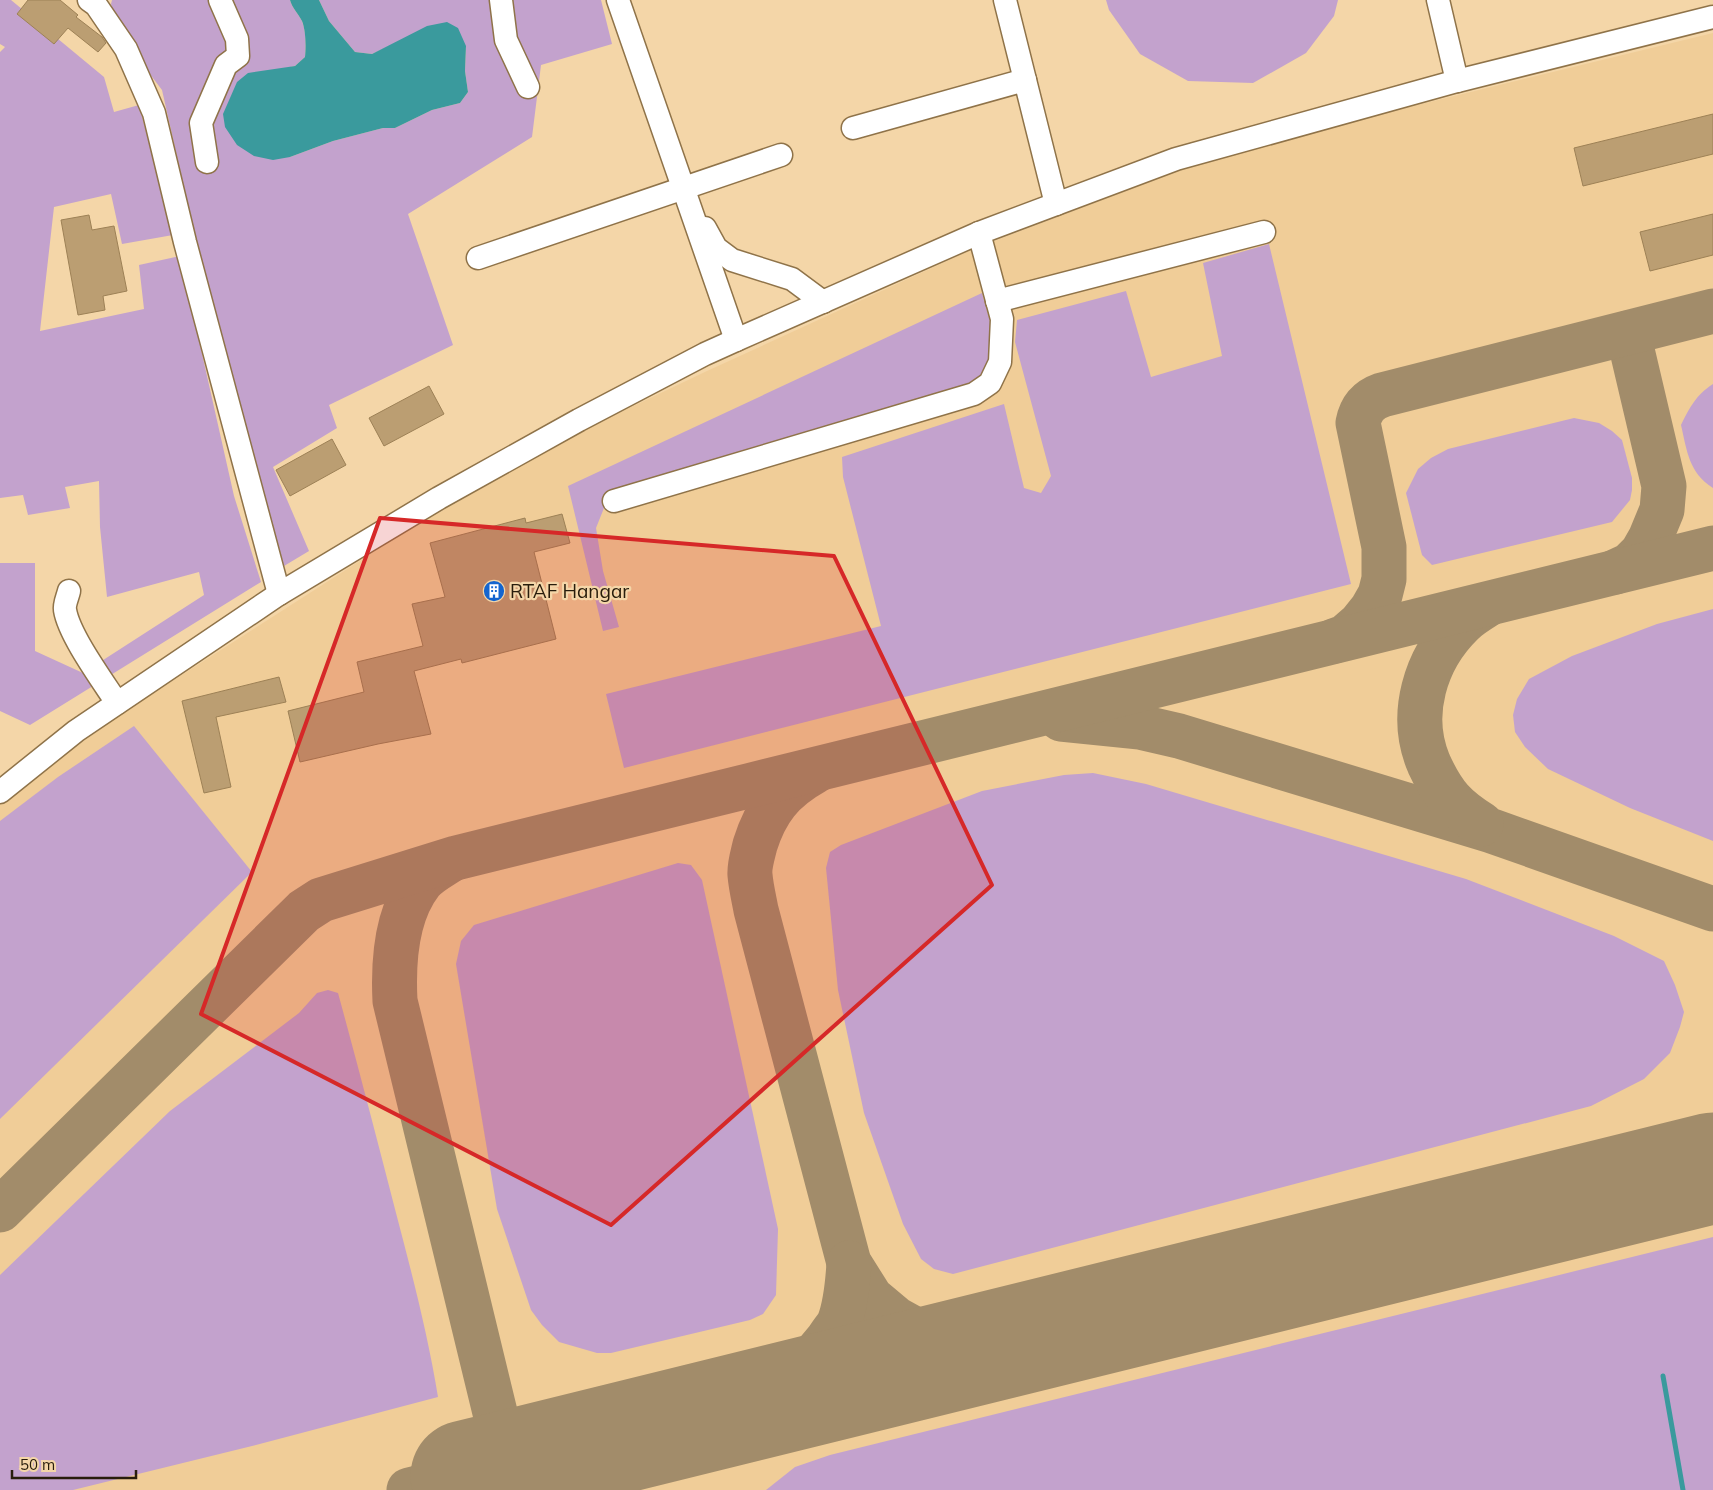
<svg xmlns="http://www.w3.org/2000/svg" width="1713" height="1490" font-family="Mulish,sans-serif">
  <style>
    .built { fill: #f0cd98 }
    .green { fill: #c3a2cd }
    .water { fill: #3a9a9d }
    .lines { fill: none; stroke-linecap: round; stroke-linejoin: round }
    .stream { stroke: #3a9a9d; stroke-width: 5 }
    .taxiway { stroke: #a28c6a; stroke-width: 45 }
    .runway { stroke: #a28c6a; stroke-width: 111 }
    .building { fill: #bb9e72; stroke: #9d8156 }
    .minor-casing { stroke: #8f7349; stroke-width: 25 }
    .minor { stroke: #fff; stroke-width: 22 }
    .marked { fill: #d62828; fill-opacity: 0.2; stroke: #d62828; stroke-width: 4; stroke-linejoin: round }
    .labels { text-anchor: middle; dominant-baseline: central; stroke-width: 4.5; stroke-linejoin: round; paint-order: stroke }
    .poi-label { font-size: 19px; fill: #281d0c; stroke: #f4d6a8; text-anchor: start }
  </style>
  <rect width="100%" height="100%" fill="#f4d6a8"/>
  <polygon class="built" points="1713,33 1713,1490 0,1490 0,804 31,779 124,712 397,537 581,431 707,371 971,250 1180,170 1315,130"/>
  <g class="green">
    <polygon points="0,0 11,0 104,77 114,112 139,105 173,235 122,244 111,194 54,207 40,331 144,309 139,265 180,256 234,496 261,582 30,725 0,711 0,563 35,563 35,651 83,673 204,595 199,572 107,597 100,527 99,481 65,487 70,508 28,515 23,495 0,498 0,52 5,47 0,44"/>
    <path d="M 112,0 L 290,0 C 292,8 298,13 302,21 C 306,31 306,46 305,57 L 295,66 L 277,70 L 290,157 L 333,141 L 383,128 L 395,128 L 432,110 L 460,103 L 468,92 L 465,71 L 466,46 L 396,43 L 372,54 L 355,52 L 329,21 L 319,0 L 601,0 L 612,44 L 541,65 L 532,137 L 408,214 L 453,345 L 329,405 L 337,428 L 273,467 L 309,551 L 284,566 L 201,263 L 162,90 L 121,36 L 111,4 Z"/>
    <polygon points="1106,0 1338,0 1334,16 1306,53 1253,83 1188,81 1140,54 1109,10"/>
    <polygon points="1269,244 1351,584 624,768 606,694 881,626 843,477 842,457 1004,404 1024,488 1041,493 1051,476 1015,342 1017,320 1126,291 1151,377 1222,356 1203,263"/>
    <polygon points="982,293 996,343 982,385 606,503 596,528 603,571 619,627 603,631 568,486"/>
    <path d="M 1713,384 L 1713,488 C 1689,473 1687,451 1681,425 C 1690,407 1696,395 1713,384 Z"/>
    <polygon points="1574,418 1599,423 1612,431 1622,440 1632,478 1632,490 1630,500 1612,522 1432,565 1422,555 1406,493 1418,469 1431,458 1448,449"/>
    <polygon points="1713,609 1713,841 1630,808 1548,769 1525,747 1515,732 1513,715 1517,699 1529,679 1572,656 1657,624"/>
    <polygon points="134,726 252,872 0,1119 0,821 58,777"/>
    <polygon points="1093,773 1146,784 1466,879 1614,936 1664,961 1675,985 1684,1012 1680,1027 1670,1053 1644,1079 1591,1106 953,1274 934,1269 921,1259 903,1224 864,1113 838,990 826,868 830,852 841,845 982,791 1064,775"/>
    <polygon points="678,863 691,865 702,880 778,1229 776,1295 763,1314 750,1320 611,1353 597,1353 559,1342 542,1325 531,1310 497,1209 456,964 461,941 474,925"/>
    <path d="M 328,990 L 338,993 C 358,1066 377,1139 396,1213 C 412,1274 428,1335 438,1397 L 252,1446 L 73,1490 L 0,1490 L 0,1275 L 170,1111 L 299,1013 L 317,993 Z"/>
    <polygon points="1713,1237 1713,1490 766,1490 795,1467 830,1455"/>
  </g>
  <path class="water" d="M 290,0 L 319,0 L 329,21 L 355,52 L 372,54 L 427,26 L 447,22 L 458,28 L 466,46 L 465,71 L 468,92 L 460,103 L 432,110 L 395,128 L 383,128 L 333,141 L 290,157 L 273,160 L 254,156 L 237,145 L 225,127 L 223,114 L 237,82 L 248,73 L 295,66 L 305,57 C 306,47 306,31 302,21 C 298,13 292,8 290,0 Z"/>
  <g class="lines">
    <polyline class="stream" points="1663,1376 1683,1490"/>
    <g class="taxiway">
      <polyline points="1615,572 1630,565 1642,553 1650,539 1662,510 1664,486 1628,333"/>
      <path d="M 1334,641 L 1345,637 L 1360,624 L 1372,609 L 1380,595 L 1384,579 L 1384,547 L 1358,423 C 1361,408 1368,400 1382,395 L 1713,311"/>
      <polyline points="1061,719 1140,727 1179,736 1492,831 1713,909"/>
      <path d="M 814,772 C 782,790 766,810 755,845 C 753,854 749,866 750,875 C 751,887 754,899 756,910 L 849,1263 L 871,1298 L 896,1319 L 925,1335 L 961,1342 L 1022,1339"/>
      <path d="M 1481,824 C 1470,817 1460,810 1451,800 C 1442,790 1435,777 1429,764 C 1408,715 1425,659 1462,623 C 1469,616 1479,610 1487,605"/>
      <path d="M 449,861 C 440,867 428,873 421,882 C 396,914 393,962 395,1001 L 508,1466"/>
      <polyline points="0,1210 304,911 321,900 456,858 1713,548"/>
      <path d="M 734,1410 C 770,1393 804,1371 828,1339 C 831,1334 836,1328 839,1323 C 845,1307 848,1280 849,1263"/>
      <polyline points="409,1490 466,1476"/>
    </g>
    <polyline class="runway" points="466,1476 1713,1168"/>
  </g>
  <g class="building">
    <polygon points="28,0 60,0 78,15 76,17 102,37 106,43 98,52 68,28 54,44 17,14"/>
    <polygon points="1713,114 1713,154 1583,186 1574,148"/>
    <polygon points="1713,214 1713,255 1650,271 1640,232"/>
    <polygon points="89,215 92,230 114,226 127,291 103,296 105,310 78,315 61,220"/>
    <polygon points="429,386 444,414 384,446 369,418"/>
    <polygon points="332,439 346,465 290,496 276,470"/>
    <polygon points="562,514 570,543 534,552 556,639 462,663 461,659 414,671 431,734 378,744 300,762 288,711 364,692 357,662 423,646 412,604 445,597 430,543 525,518 526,523"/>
    <polygon points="279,677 286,702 216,717 231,787 204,793 182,701"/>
  </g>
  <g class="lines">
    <g class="minor-casing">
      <g id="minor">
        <polyline points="89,0 96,5 126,49 154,113 185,242 279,594"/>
        <polyline points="501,0 506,40 528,87"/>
        <polyline points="618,0 736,340"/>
        <polyline points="1005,0 1056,204"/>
        <polyline points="1438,0 1457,81"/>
        <polyline points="853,128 1025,80"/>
        <polyline points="207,162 201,123 226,65 238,56 237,39 220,0"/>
        <polyline points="705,228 716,248 732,260 792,279 823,302"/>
        <polyline points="478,258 781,155"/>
        <polyline points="997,301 1264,232"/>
        <polyline points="614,501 974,394 990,383 1000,362 1002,319 979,233"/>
        <path d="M 69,591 C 68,596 64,604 65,610 C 69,635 102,680 117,703"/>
        <polyline points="0,792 76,731 279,594 439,498 579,420 705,354 736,340 979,233 1176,159 1457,81 1713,17"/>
      </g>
    </g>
    <use href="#minor" class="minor"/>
  </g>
  <path class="marked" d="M 380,518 L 834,556 L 992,885 L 611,1225 L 201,1014 Z"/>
  <defs>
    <g id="building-disc" transform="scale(1.125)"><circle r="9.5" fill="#1465cf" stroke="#f4d6a8"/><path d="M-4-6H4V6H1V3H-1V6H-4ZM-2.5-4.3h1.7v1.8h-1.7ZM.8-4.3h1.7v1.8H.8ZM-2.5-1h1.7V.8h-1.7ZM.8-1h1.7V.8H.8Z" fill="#fff"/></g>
  </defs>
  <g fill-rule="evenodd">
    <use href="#building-disc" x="494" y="591"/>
  </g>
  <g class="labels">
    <g class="poi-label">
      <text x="510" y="591">RTAF Hangar</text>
    </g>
  </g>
  <path d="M12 1470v8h124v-8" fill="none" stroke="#281d0c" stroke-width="2.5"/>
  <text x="20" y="1470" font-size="15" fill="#281d0c" stroke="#f4d6a8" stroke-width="4" paint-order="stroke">50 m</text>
</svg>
